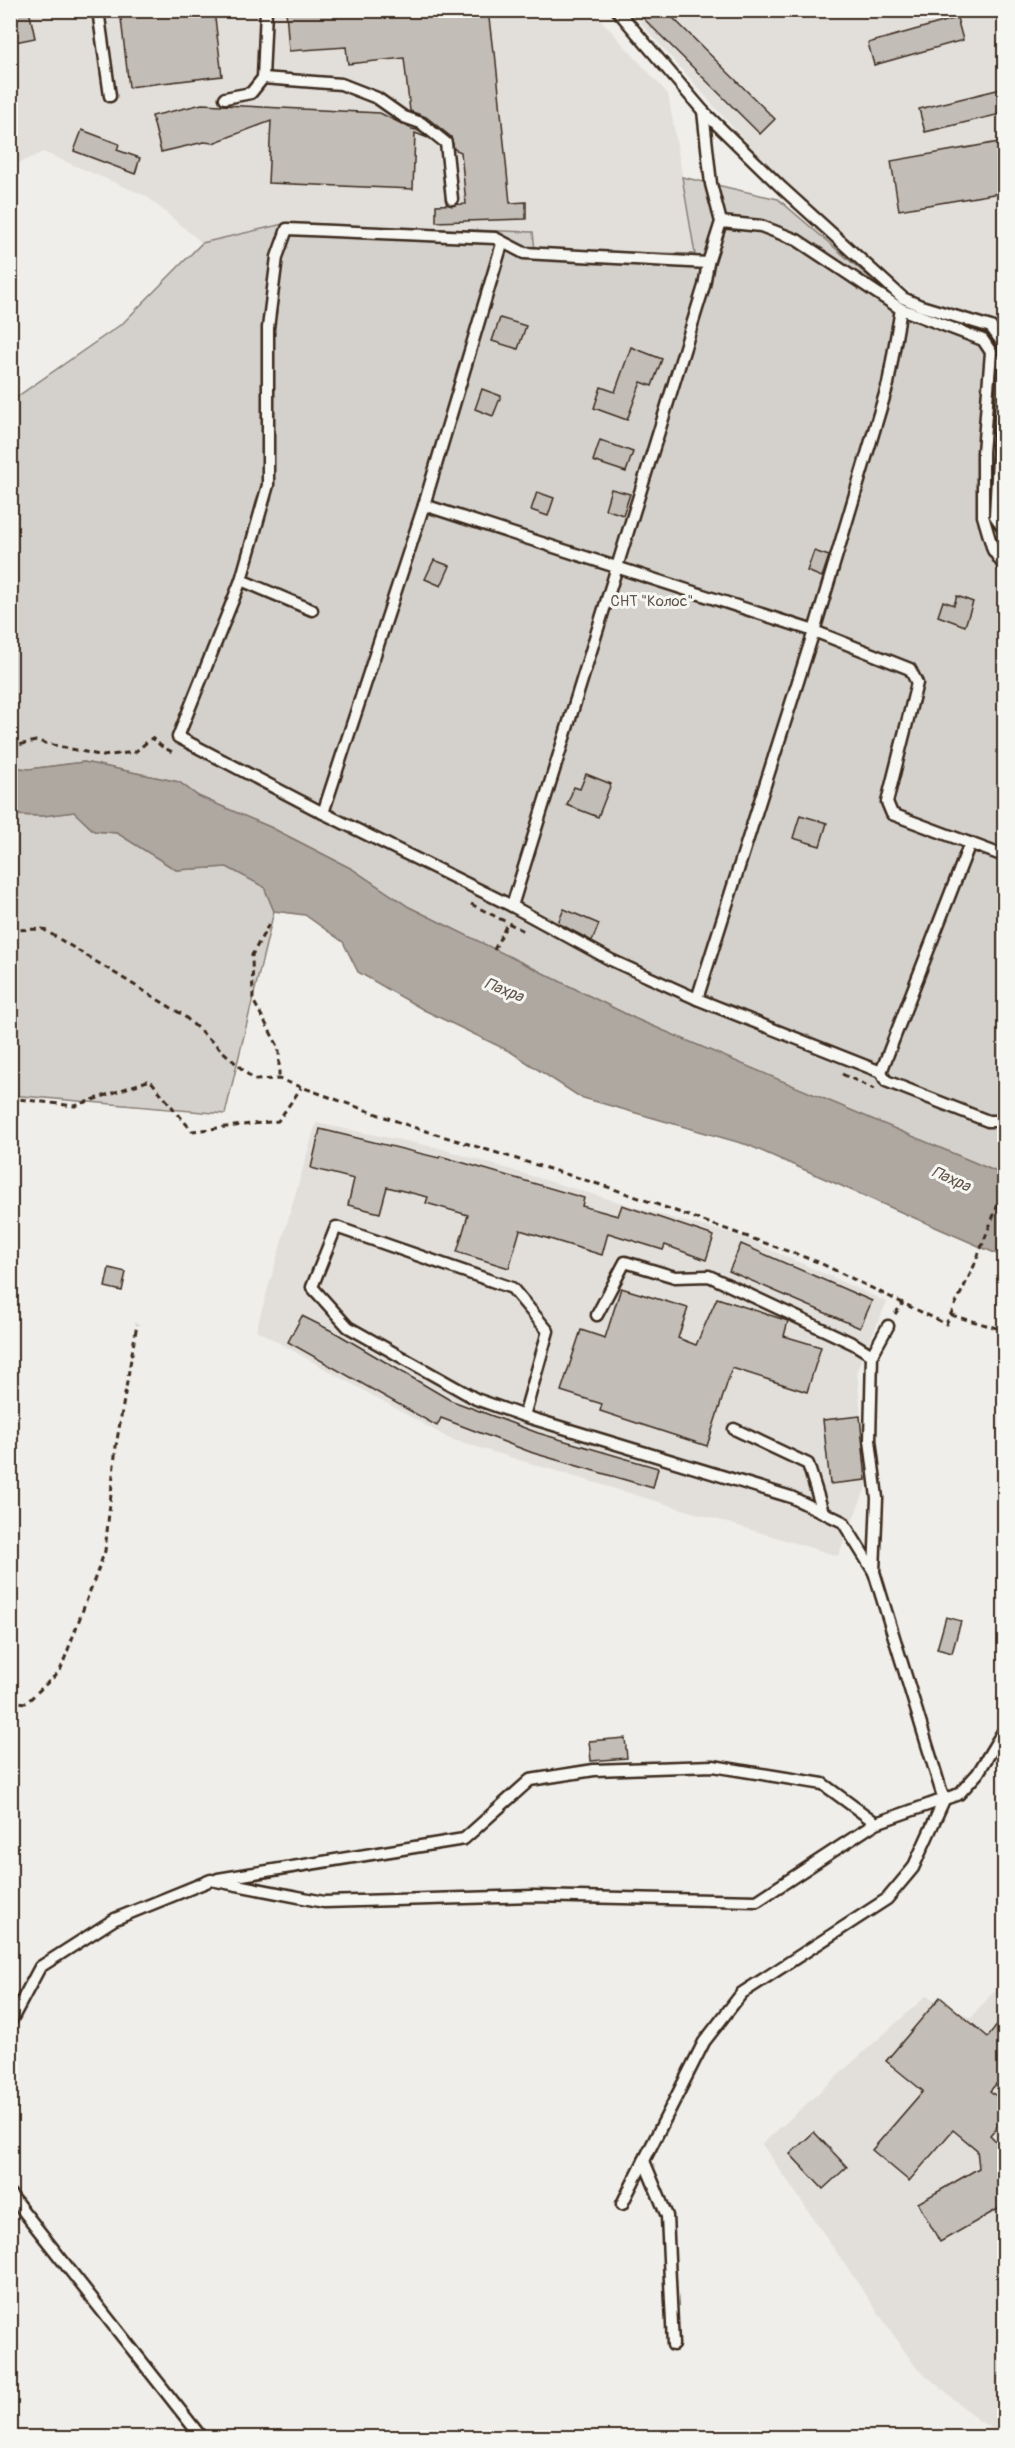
<svg xmlns="http://www.w3.org/2000/svg" width="1015" height="2448" font-family="Pangolin,sans-serif">
  <style>
    .built { fill: #e2dfdb }
    .green { fill: #d4d1cc; stroke: #887e75; stroke-width: 1.5 }
    .water { fill: #afa8a1; stroke: #81766d; stroke-width: 1.5 }
    .building { fill: #c2bdb7; stroke: #3b2a1e; stroke-width: 1.5 }
    .lines { fill: none; stroke-linecap: round; stroke-linejoin: round }
    .lane-casing { stroke: #3b2a1e; stroke-width: 15 }
    .path { stroke: #3b2a1e; stroke-width: 3; stroke-dasharray: 6 4.5; stroke-linecap: butt }
    .lane { stroke: #f6f6f2; stroke-width: 10 }
    .labels { text-anchor: middle; dominant-baseline: central; stroke-width: 6; stroke-linejoin: round; paint-order: stroke }
    .park-label { font-size: 15px; fill: #61544a; stroke: #f6f6f2 }
    .water-label { font-size: 16px; font-style: italic; fill: #64564c; stroke: #f6f6f2 }
  </style>
  <rect width="100%" height="100%" fill="#efeeea"/>
  <filter id="ink" filterUnits="userSpaceOnUse"><feTurbulence type="fractalNoise" baseFrequency=".0167" numOctaves="2"/><feDisplacementMap in="SourceGraphic" scale="12" xChannelSelector="R" yChannelSelector="G"/><feConvolveMatrix kernelMatrix="1 2 1 2 8 2 1 2 1" color-interpolation-filters="sRGB"/></filter>
  <g filter="url(#ink)">
    <g class="built">
      <polygon points="10,11 593,11 668,94 696,254 535,250 533,232 283,224 202,243 146,196 43,152 11,167"/>
      <polygon points="630,11 1004,11 1004,320 956,324 825,232"/>
      <polygon points="316,1123 435,1147 675,1219 738,1235 887,1302 857,1370 867,1485 838,1556 450,1439 256,1330"/>
      <polygon points="994,1991 1004,1994 1004,2436 978,2420 915,2366 762,2144 926,1996 971,2018"/>
    </g>
    <g class="green">
      <polygon points="682,177 778,199 898,302 983,331 992,339 998,353 988,512 1000,550 1004,555 1004,1175 636,1019 409,907 352,869 270,827 198,796 179,782 84,762 29,769 11,767 11,401 123,323 202,243 283,224 533,232 535,250 695,254"/>
      <polygon points="74,812 94,831 117,833 176,870 227,867 264,887 274,911 225,1114 11,1095 10,815 43,816"/>
    </g>
    <polygon class="water" points="84,762 179,782 198,796 270,827 352,869 409,907 636,1019 1004,1175 1004,1257 748,1145 580,1097 511,1052 424,1010 358,972 343,942 305,915 274,911 264,887 227,867 176,870 117,833 94,831 74,812 43,816 11,815 11,767 29,769"/>
    <g class="building">
      <polygon points="10,10 29,10 35,38 10,43"/>
      <polygon points="120,10 214,10 222,76 129,87"/>
      <polygon points="286,10 488,10 493,52 495,52 510,203 526,202 526,219 436,222 436,205 466,204 461,152 454,149 451,137 426,117 410,111 404,58 348,64 346,47 289,51"/>
      <polygon points="635,10 665,10 775,119 760,134"/>
      <polygon points="957,18 963,40 874,65 868,43"/>
      <polygon points="1005,88 1005,113 925,132 919,109"/>
      <polygon points="202,104 380,113 412,129 417,130 428,138 415,133 413,189 268,183 271,121 213,143 204,142 161,152 152,116"/>
      <polygon points="82,130 119,144 117,150 140,158 135,174 74,151"/>
      <polygon points="1005,141 1005,192 899,210 891,161"/>
      <polygon points="500,318 526,326 518,349 492,341"/>
      <polygon points="631,347 662,359 652,386 641,382 627,420 594,408 601,387 615,392"/>
      <polygon points="482,389 501,396 493,416 475,409"/>
      <polygon points="600,440 633,452 626,472 593,461"/>
      <polygon points="611,489 630,494 623,515 605,509"/>
      <polygon points="537,492 554,498 548,516 531,510"/>
      <polygon points="814,551 829,556 822,577 807,571"/>
      <polygon points="434,560 450,566 441,586 425,579"/>
      <polygon points="957,596 973,602 965,626 938,616 943,601 954,605"/>
      <polygon points="586,774 611,784 598,817 567,805 574,787 580,789"/>
      <polygon points="800,815 827,823 820,846 793,838"/>
      <polygon points="564,909 599,924 592,941 558,923"/>
      <polygon points="320,1129 439,1158 440,1156 584,1198 582,1206 618,1216 622,1205 714,1236 706,1260 665,1245 663,1250 608,1233 602,1255 520,1230 509,1268 457,1252 468,1215 426,1203 428,1197 387,1187 380,1213 348,1205 354,1179 311,1168"/>
      <polygon points="741,1244 872,1301 860,1328 729,1271"/>
      <polygon points="109,1268 126,1272 122,1291 105,1287"/>
      <polygon points="621,1288 688,1308 678,1338 696,1345 717,1298 788,1321 784,1336 821,1347 807,1392 732,1368 707,1446 600,1411 602,1404 561,1391 581,1330 605,1338"/>
      <polygon points="302,1316 336,1333 450,1400 538,1433 658,1468 653,1488 533,1453 441,1418 437,1426 288,1342"/>
      <polygon points="860,1416 866,1480 830,1484 823,1420"/>
      <polygon points="946,1617 961,1621 952,1653 937,1649"/>
      <polygon points="625,1738 627,1758 591,1761 589,1741"/>
      <polygon points="940,1997 988,2037 1005,2015 1005,2074 990,2091 1005,2103 1005,2118 990,2135 1005,2150 1005,2205 940,2242 918,2203 979,2168 977,2150 953,2130 909,2181 872,2150 923,2091 886,2061"/>
      <polygon points="814,2132 847,2167 823,2189 790,2154"/>
    </g>
    <g class="lines">
      <g class="lane-casing">
        <g id="lane">
          <polyline points="98,10 110,96"/>
          <polyline points="617,10 703,111 782,188 903,298 921,306 991,327 1004,345 995,516 1004,529"/>
          <polyline points="263,78 341,84 377,98 404,117 421,123 446,143 452,199"/>
          <polyline points="225,98 251,93 263,78 266,10"/>
          <polyline points="721,222 761,226 797,240 901,309 983,340 991,352 983,452 983,516 993,550 1004,566"/>
          <polyline points="708,263 524,253 495,238 287,229 277,257 268,328 268,485 241,580 178,737 323,813 512,906 611,960 697,999 881,1072 886,1081 988,1121 1004,1121"/>
          <polyline points="424,505 814,631 910,669 917,683 887,802 892,814 1004,856"/>
          <polyline points="241,580 312,610"/>
          <polyline points="323,813 424,505 502,244"/>
          <polyline points="512,906 704,286 708,263 721,222 711,184 703,111"/>
          <polyline points="697,999 814,631 888,384 901,309"/>
          <polyline points="881,1072 970,843"/>
          <polyline points="597,1315 625,1262 675,1277 709,1276 854,1344 872,1355"/>
          <polyline points="524,1416 548,1331 512,1288 336,1227 312,1287 348,1327 476,1399 524,1416 791,1497 843,1522 874,1572"/>
          <polyline points="734,1429 808,1464 823,1512"/>
          <polyline points="218,1879 464,1839 530,1780 594,1770 713,1766 823,1784 876,1823"/>
          <polyline points="10,2023 40,1967 115,1919 211,1880 324,1902 532,1896 757,1901 876,1823 959,1794 978,1773 1004,1730"/>
          <polyline points="644,2161 667,2216 673,2345"/>
          <polyline points="10,2194 202,2438"/>
          <polyline points="622,2204 704,2042 742,1993 887,1899 913,1868 944,1800 874,1572 877,1498 870,1440 872,1355 888,1326"/>
        </g>
      </g>
      <g class="path">
        <polyline points="10,747 36,741 103,756 135,752 152,738 161,746 174,753"/>
        <polyline points="471,904 524,931"/>
        <polyline points="269,924 252,955 253,1000 279,1048 279,1079"/>
        <polyline points="10,930 43,929 183,1015 254,1080 279,1079 413,1127 611,1188 818,1262 946,1324 974,1266 1004,1189"/>
        <polyline points="494,950 508,922"/>
        <polyline points="842,1074 874,1089"/>
        <polyline points="10,1098 75,1106 150,1080 192,1131 278,1121 301,1088"/>
        <polyline points="895,1314 903,1303"/>
        <polyline points="951,1315 1004,1330"/>
        <polyline points="10,1701 26,1703 60,1671 105,1551 116,1446 137,1324"/>
      </g>
      <use href="#lane" class="lane"/>
    </g>
  </g>
  <g class="labels">
    <g class="park-label">
      <text x="652" y="601">СНТ "Колос"</text>
    </g>
    <g class="water-label">
      <text transform="translate(504 990) rotate(22)">Пахра</text>
      <text transform="translate(951 1179) rotate(24)">Пахра</text>
    </g>
  </g>
  <rect width="1015" height="2448" fill="none" stroke="#f6f6f2" stroke-width="36"/>
  <rect x="18" y="18" width="979" height="2412" fill="none" stroke="#3b2a1e" stroke-width="2" filter="url(#ink)"/>
</svg>
